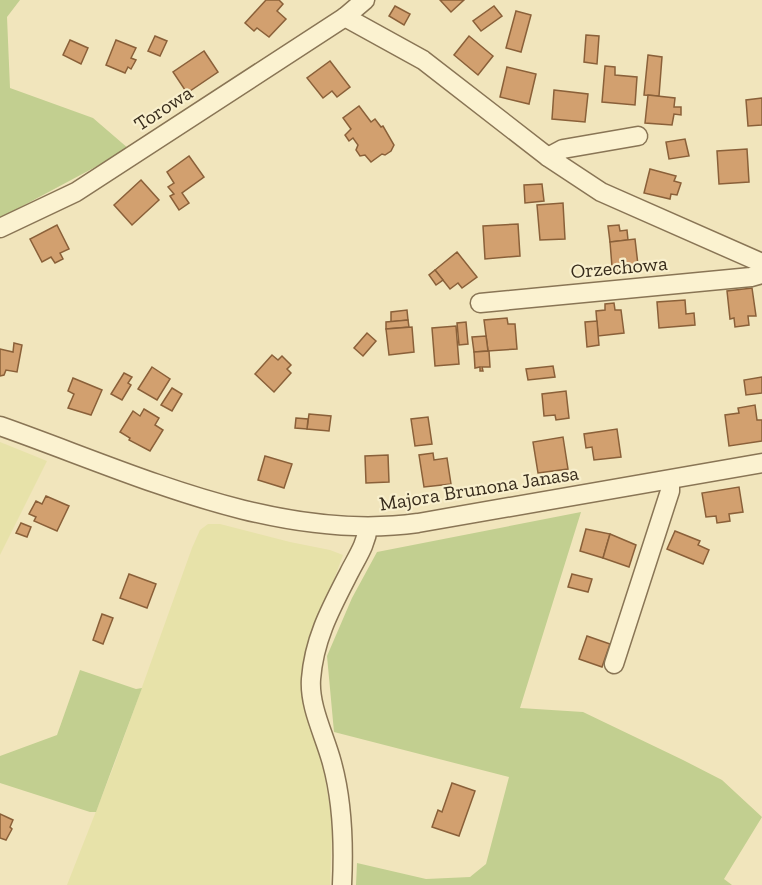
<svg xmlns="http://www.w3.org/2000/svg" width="762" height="885" font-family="'Zilla Slab',serif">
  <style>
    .farmland { fill: #e7e2a9 }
    .green { fill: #c2cf90 }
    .building { fill: #d2a06f; stroke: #8a6039; stroke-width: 1.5 }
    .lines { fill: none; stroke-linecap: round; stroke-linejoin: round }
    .minor-casing { stroke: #897555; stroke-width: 21 }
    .minor { stroke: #fbf2d0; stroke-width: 18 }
    .labels { text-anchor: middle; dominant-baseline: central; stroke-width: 4.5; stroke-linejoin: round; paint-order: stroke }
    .street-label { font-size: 20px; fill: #372b1b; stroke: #f8efcc }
  </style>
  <rect width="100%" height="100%" fill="#f1e5bc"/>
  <g class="farmland">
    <polygon points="0,442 47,461 0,555"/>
    <polygon points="208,524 220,524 290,542 330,550 343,555 304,661 303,678 323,767 331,814 332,832 330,885 67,885 113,768 192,548 200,530"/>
  </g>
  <g class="green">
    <polygon points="0,0 20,0 7,17 10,88 93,118 129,149 0,218"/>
    <polygon points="581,512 520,708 583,712 683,760 722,780 762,817 724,879 732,885 356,885 357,863 426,879 470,877 486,864 509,777 334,732 327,656 352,598 377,552"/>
    <polygon points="80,670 136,689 142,688 96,812 90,812 0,783 0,756 57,735"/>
  </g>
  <g class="building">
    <polygon points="266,0 279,0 283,4 277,11 286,19 269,37 257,28 254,31 245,23"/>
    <polygon points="440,0 464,0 451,12"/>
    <polygon points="395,6 410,14 404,25 389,16"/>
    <polygon points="494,6 502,16 481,31 473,21"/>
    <polygon points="516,11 531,15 521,52 506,48"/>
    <polygon points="586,35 599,36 597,64 584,62"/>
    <polygon points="155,36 167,41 160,56 148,51"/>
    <polygon points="469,36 493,56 478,75 454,55"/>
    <polygon points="70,40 88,48 81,64 63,55"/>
    <polygon points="116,40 136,48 131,58 136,60 131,69 128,67 125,73 106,65"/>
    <polygon points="204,51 218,72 187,93 173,72"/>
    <polygon points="648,55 662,57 659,96 644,95"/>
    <polygon points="330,61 350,87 337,97 332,91 323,98 307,78"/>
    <polygon points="605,66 615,67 615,75 637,77 635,105 602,102"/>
    <polygon points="507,67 536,74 529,104 500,97"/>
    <polygon points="554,90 588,94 585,122 552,119"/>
    <polygon points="648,95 675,98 674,107 681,107 681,115 674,114 672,125 645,123"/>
    <polygon points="762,98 762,125 748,126 746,100"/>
    <polygon points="359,106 371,122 375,119 381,127 383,126 394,145 391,151 385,155 382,154 371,162 365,155 360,156 356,150 358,145 353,138 349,141 345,135 351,129 343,118"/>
    <polygon points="685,139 689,156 669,159 666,142"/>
    <polygon points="747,149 749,182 719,184 717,151"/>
    <polygon points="189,156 204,177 182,193 189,203 179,210 170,196 174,194 168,187 174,183 167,172"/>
    <polygon points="650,169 676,176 674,181 681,183 677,195 671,194 670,199 644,193"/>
    <polygon points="141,180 159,200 132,225 114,205"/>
    <polygon points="542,184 544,201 525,203 524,185"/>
    <polygon points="563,203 565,239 540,240 537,205"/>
    <polygon points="518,224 520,256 485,259 483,226"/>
    <polygon points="57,225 69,249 60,253 63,259 55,263 51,257 42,262 30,239"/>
    <polygon points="619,225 620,231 627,230 628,240 610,242 608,226"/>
    <polygon points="635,239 638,265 632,265 632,271 618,273 618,267 612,267 610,242"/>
    <polygon points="457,252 477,277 462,288 458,283 450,289 435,270"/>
    <polygon points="435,270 443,280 436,285 429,275"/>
    <polygon points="752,288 756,316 748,316 749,325 735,327 734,318 730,319 727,291"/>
    <polygon points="685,300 686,314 694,313 695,325 659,328 657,302"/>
    <polygon points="614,303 615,310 621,310 624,333 598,336 596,311 605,310 605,304"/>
    <polygon points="407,310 408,320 391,322 391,312"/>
    <polygon points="507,318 508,324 515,324 517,349 488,351 484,320"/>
    <polygon points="408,320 409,327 386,329 386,322"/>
    <polygon points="597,321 599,345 587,347 585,322"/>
    <polygon points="466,322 468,344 459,345 457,323"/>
    <polygon points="456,326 459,364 435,366 432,328"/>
    <polygon points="412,327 414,352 389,355 386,329"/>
    <polygon points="367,333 376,341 363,356 354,348"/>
    <polygon points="486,336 488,351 474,352 472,337"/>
    <polygon points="14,343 22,345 17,372 6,370 4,375 0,376 0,349 13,352"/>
    <polygon points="489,351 490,367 482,367 483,371 480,371 480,367 475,368 474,352"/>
    <polygon points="272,355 278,360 282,356 291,365 287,369 291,373 274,392 255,374"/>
    <polygon points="553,366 555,377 528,380 526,369"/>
    <polygon points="152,367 170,379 157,400 138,389"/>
    <polygon points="124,373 132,377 128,383 131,385 122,400 111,394"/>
    <polygon points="762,377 762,393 746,395 744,380"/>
    <polygon points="73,378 102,390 91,415 68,408 74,394 68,391"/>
    <polygon points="172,388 182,394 172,411 161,405"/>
    <polygon points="566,391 569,418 556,420 555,415 544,416 542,394"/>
    <polygon points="755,405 757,420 762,420 762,441 729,446 725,415 739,413 738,408"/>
    <polygon points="144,409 159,418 155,425 163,430 150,451 129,440 130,438 120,432 133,411 140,416"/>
    <polygon points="309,414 331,416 329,431 307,429"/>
    <polygon points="428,417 432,444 415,446 411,419"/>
    <polygon points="296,418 308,419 307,429 295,428"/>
    <polygon points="617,429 621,457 594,460 592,447 586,448 584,434"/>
    <polygon points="563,437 568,469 538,473 533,442"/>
    <polygon points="433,453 434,460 447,458 451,484 424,487 419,455"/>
    <polygon points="388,455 389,482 366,483 365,456"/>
    <polygon points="265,456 292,464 284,488 258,480"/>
    <polygon points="739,487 743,512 729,514 730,521 717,523 716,516 706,517 702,493"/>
    <polygon points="46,496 69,506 57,531 34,521 36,517 29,514 36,501 42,504"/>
    <polygon points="21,523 31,527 27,537 16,533"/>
    <polygon points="586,529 610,534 603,558 580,551"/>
    <polygon points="675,531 700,541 698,545 709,550 703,564 667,549"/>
    <polygon points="610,534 636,545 629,567 603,558"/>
    <polygon points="129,574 156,584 147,608 120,598"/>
    <polygon points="572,574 592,579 588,592 568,587"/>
    <polygon points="102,614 113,618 103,644 93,640"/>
    <polygon points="587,636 610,644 602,667 579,659"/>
    <polygon points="452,783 475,791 459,836 432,827 438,810 442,812"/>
    <polygon points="0,814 13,820 10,827 12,829 6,840 0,838"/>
  </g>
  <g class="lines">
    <g class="minor-casing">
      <g id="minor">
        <polyline points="345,17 423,60 548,157 601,192 762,263"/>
        <polyline points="548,157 563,149 638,136"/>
        <polyline points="0,228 76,192 345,17 365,0"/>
        <polyline points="480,303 751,277 762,274"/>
        <path d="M 0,426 C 131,472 276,543 418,523 L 762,463"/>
        <polyline points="614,664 670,491 670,480"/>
        <path d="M 342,885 C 344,844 343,803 332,763 C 325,736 309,707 311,679 C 314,639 331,608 349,573 C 357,557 366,545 368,527"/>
      </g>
    </g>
    <use href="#minor" class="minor"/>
  </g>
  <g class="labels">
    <g class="street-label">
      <text transform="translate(163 108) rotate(-33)">Torowa</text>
      <text transform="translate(619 267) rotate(-5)">Orzechowa</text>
      <text transform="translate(479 488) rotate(-9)">Majora Brunona Janasa</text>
    </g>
  </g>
</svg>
